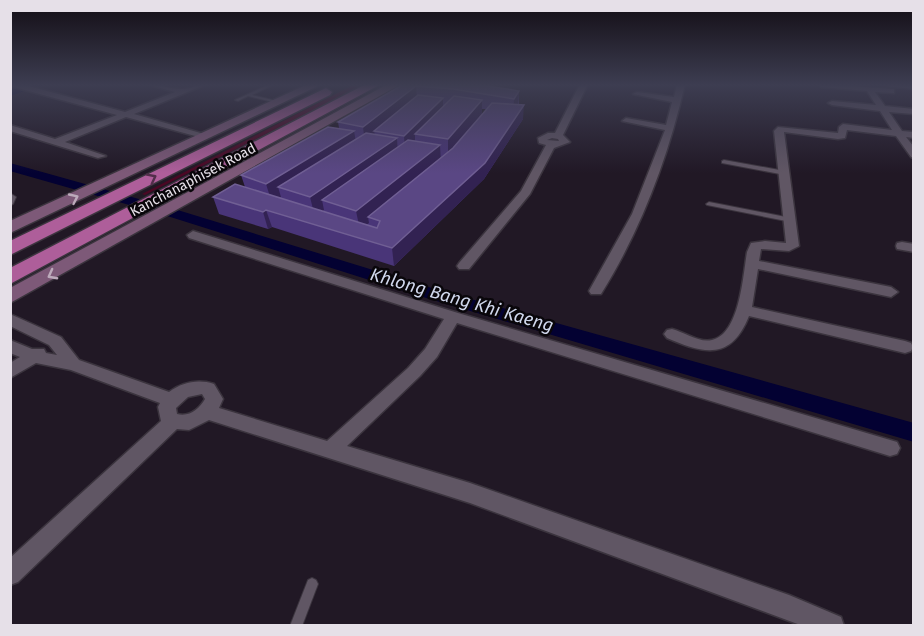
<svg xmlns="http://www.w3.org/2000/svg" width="924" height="636" font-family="'Fira Sans',sans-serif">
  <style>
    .green { fill: #4b0724 }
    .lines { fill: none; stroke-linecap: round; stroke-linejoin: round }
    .canal { fill: #030132; fill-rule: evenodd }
    .service-casing { stroke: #3b343e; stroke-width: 2 }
    .minor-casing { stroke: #3b343e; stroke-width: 3 }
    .secondary-casing { stroke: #3b343e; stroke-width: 3 }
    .trunk-casing { stroke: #3b343e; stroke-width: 3 }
    .service { fill: #605664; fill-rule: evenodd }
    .minor { fill: #605664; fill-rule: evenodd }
    .secondary { fill: #7d5978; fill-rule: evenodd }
    .trunk { fill: #ae5e9a; fill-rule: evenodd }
    .wall { fill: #493578; fill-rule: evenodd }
    .shaded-wall { fill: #322252 }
    .building { fill: #5a4784; stroke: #705f94; stroke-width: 1.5 }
    .oneway { stroke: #532e4b }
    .oneway2 { stroke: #bcaabb }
    .labels { text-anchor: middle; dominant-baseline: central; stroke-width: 5; stroke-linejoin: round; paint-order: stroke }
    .far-street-label { font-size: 14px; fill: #e6e0e8; stroke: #09060a }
    .water-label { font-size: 18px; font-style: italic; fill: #d0d7ec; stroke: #09060a }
  </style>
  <rect width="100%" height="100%" fill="#211825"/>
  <polygon class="green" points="355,84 365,84 145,195 142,194"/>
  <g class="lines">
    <g class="canal">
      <polygon points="30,84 45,84 10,96 10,90"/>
      <polygon points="10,163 171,208 435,289 914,423 914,442 423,297 161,214 10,171"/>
    </g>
    <g class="service-casing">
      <g id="service">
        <polygon points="270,84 275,84 252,95 277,101 277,103 248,96 238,101 235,100"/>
        <polygon points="485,84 489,84 493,87 513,90 511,91 491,89"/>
        <polygon points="724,160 785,171 788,173 785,175 722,163 722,161"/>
        <polygon points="10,193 16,197 13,204 10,206"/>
        <polygon points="709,202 791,218 794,220 791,222 707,205 706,204"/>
        <polygon points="312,578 316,580 318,584 302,626 290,626 308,580"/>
      </g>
    </g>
    <g class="minor-casing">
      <g id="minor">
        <path d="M 10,84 L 21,84 L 125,112 L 175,92 L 146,84 C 158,84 170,89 182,89 C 190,89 198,84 207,84 L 134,114 L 211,136 L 206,139 L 126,117 L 65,142 L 106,156 L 98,158 L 10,131 L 10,125 L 55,139 L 117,115 L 10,86 Z"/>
        <path d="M 580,84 L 588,84 L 563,135 L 570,142 L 554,148 L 530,194 L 469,269 L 459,269 L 457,266 L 459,263 L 521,191 L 546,145 L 539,143 L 538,138 L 548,133 L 555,133 ZM 552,138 L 558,139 L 559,141 L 547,140 Z"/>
        <path d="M 677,84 L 685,84 C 668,158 641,230 601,294 L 591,294 L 589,291 L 632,214 L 665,130 L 622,121 L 626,118 L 666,125 L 672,102 L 633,94 L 637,92 L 674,97 Z"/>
        <path d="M 818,84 L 894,89 L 894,93 L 875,92 L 885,106 L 914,109 L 914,114 L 889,112 L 902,131 L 914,132 L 914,138 L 906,137 L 914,147 L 914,158 L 911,157 L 896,136 L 847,130 L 845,138 L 838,139 L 784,132 L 799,246 L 789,251 L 761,249 L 759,261 L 891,287 L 898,292 L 891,297 L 758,269 L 752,307 L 905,341 L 911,343 L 913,347 L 911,351 L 905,353 L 749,316 C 731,361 704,354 667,338 L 664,334 L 667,330 L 672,329 C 684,332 699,343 712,340 C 740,334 743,275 747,252 L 751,243 L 765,241 L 786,243 L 774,131 L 778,127 L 838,133 L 839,127 L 843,124 L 892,130 L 880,111 L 832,105 L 828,103 L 832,101 L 876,105 L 867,91 L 821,87 Z"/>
        <polygon points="880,84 914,85 914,89 884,86"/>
        <path d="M 193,231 L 458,313 L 897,442 L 900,448 L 897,454 L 890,456 L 457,323 L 437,357 L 420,376 L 347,446 L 470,483 L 789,595 L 841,617 L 844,626 L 803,626 L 470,503 L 209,420 L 189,430 L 177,429 L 18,582 L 10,585 L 10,558 L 161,421 L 158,407 L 160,403 L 71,370 L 36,363 L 10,378 L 10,363 L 20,357 L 10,353 L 10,340 L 32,349 L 44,349 L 46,353 L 57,355 L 49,345 L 10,326 L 10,314 L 61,337 L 79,360 L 169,392 C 183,382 198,379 214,384 L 223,399 L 219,408 L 327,441 L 408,368 L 425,349 L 444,319 L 189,238 L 187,235 ZM 202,394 L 205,399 C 199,409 190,417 177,414 L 176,408 L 188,397 Z"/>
        <polygon points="902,242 914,244 914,252 897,249 896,246 897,243"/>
      </g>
    </g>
    <g class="secondary-casing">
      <g id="secondary">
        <polygon points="308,84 322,84 10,233 10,221"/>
        <polygon points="388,84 401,84 10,303 10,288"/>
      </g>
    </g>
    <g class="trunk-casing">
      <g id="trunk">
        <polygon points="366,84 381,84 10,284 10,268"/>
        <polygon points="326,88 332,92 330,95 10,255 10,241"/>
      </g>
    </g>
    <use href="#service" class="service"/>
    <use href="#minor" class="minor"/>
    <use href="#secondary" class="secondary"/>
    <use href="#trunk" class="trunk"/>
  </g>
  <path class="wall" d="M 404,84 L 519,91 L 519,104 L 523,119 L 484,179 L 394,266 L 272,227 L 268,229 L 219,214 L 213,197 L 245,187 L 241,175 L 339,128 L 338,122 ZM 482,109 L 486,109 L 482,115 Z"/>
  <g class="shaded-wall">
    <polygon points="416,86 417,101 374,131 375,135 365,143 363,127"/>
    <polygon points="519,91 518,106 513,114 514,99"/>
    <polygon points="443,98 443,111 415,134 415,140 405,150 404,136"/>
    <polygon points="482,100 482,116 448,157 448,139"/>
    <polygon points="524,105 523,119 484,179 394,266 392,248"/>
    <polygon points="354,131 357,148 278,187 281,197 272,203 266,184"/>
    <polygon points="397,138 398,155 322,200 324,210 315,217 310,197"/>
    <polygon points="440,145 441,163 368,217 369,223 360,230 356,211"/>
    <polygon points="266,210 272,227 268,229 263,212"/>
  </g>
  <g class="building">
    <polygon points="404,84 474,84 519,91 514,99 453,89 416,86 363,127 338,122"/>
    <polygon points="418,95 443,98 404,136 374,131"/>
    <polygon points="454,96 482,100 448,139 415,134"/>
    <polygon points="492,103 524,105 485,163 392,248 266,210 263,212 213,197 235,184 377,228 380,221 368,217 453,148"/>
    <polygon points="328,127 354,131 266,184 241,175"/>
    <polygon points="366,133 397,138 310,197 278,187"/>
    <polygon points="408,140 440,145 356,211 322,200"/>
  </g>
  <defs><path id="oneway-chevron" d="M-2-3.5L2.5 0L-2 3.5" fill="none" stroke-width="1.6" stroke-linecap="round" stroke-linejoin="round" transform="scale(1.5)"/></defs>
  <use class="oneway" href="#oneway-chevron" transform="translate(152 178) rotate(-27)"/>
  <g class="oneway2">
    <use href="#oneway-chevron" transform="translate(74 198) rotate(-25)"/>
    <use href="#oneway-chevron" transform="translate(52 275) rotate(152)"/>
  </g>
  <linearGradient id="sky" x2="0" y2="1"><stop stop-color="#120d14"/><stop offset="0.49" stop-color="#3d3d51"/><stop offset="1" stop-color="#3d3d51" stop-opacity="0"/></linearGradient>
  <rect width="924" height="173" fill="url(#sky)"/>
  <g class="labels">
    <g class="far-street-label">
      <text transform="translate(193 180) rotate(-28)">Kanchanaphisek Road</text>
    </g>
    <g class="water-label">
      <text transform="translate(462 300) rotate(16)">Khlong Bang Khi Kaeng</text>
    </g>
  </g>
  <rect width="924" height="636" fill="none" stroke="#e6e0e8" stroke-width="24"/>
</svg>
